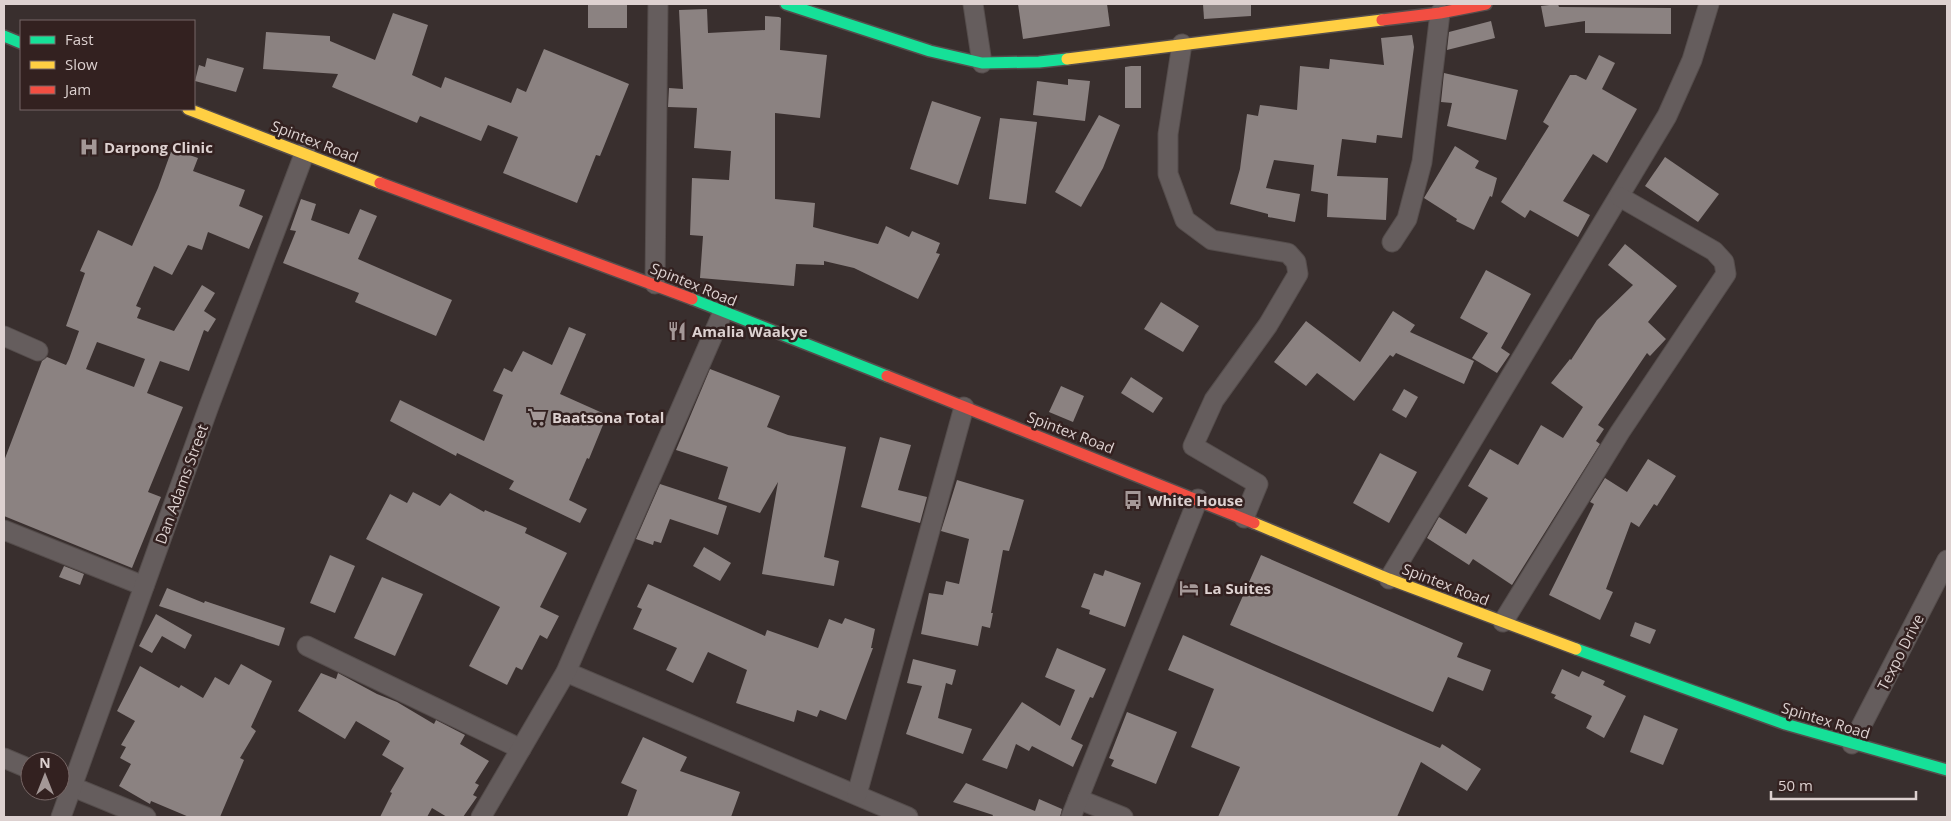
<svg xmlns="http://www.w3.org/2000/svg" width="1951" height="821" font-family="'Open Sans',sans-serif">
  <style>
    .building { fill: #8b8281; fill-rule: evenodd }
    .lines { fill: none; stroke-linecap: round; stroke-linejoin: round }
    .street-casing { stroke: #554d4c; stroke-width: 21 }
    .fast-casing { stroke: #554d4c; stroke-width: 14 }
    .slow-casing { stroke: #554d4c; stroke-width: 14 }
    .jam-casing { stroke: #554d4c; stroke-width: 14 }
    .street { stroke: #655d5d; stroke-width: 19 }
    .fast { stroke: #16e098; stroke-width: 11 }
    .slow { stroke: #ffcf43; stroke-width: 11 }
    .jam { stroke: #f24e42; stroke-width: 11 }
    .labels { text-anchor: middle; dominant-baseline: central; stroke-width: 5; stroke-linejoin: round; paint-order: stroke }
    .street-label { font-size: 15px; fill: #ddd1d0; stroke: #332120 }
    .poi-label { font-size: 15px; font-weight: bold; fill: #ddd1d0; stroke: #332120; text-anchor: start }
  </style>
  <rect width="100%" height="100%" fill="#392f2e"/>
  <g class="building">
    <polygon points="1018,4 1107,4 1110,26 1023,39"/>
    <polygon points="1203,4 1251,4 1251,16 1204,19"/>
    <polygon points="1558,4 1559,7 1671,8 1671,34 1585,33 1585,21 1545,27 1541,6"/>
    <rect x="588" y="5" width="39" height="23"/>
    <polygon points="707,9 708,33 765,30 765,16 779,17 781,18 780,50 827,55 820,118 775,113 775,199 815,203 813,227 878,244 886,226 909,237 912,231 940,243 936,253 940,254 918,299 854,268 824,261 824,265 796,264 794,286 700,278 703,236 690,235 692,178 729,180 731,151 694,148 697,108 668,107 669,88 683,89 679,10"/>
    <polygon points="393,13 428,25 412,75 441,88 445,77 511,103 517,88 526,92 544,49 629,84 600,156 596,155 577,203 503,173 518,137 488,125 481,141 420,116 417,123 332,87 338,74 263,69 266,32 330,36 330,41 375,60"/>
    <polygon points="1491,21 1495,38 1447,50 1449,32"/>
    <polygon points="1412,35 1414,47 1402,138 1377,135 1376,143 1342,139 1337,176 1388,178 1386,220 1327,217 1328,194 1311,191 1314,165 1274,160 1266,188 1300,194 1295,222 1268,217 1268,214 1230,204 1240,169 1247,114 1258,116 1260,105 1297,110 1300,66 1329,69 1330,59 1384,65 1381,38"/>
    <polygon points="1599,55 1615,63 1602,89 1637,109 1607,163 1593,154 1563,201 1590,215 1578,237 1530,210 1525,218 1501,202 1549,126 1543,122 1570,75 1576,75 1586,80"/>
    <polygon points="207,58 244,68 236,92 195,81 199,65 205,67"/>
    <polygon points="1131,66 1141,66 1141,108 1125,108 1125,67"/>
    <polygon points="1444,73 1518,90 1506,140 1447,126 1452,103 1441,102"/>
    <polygon points="1068,79 1090,81 1085,121 1033,115 1037,81 1068,85"/>
    <polygon points="932,101 981,117 958,185 910,169"/>
    <polygon points="1099,115 1120,125 1103,168 1081,207 1055,192"/>
    <polygon points="1000,118 1037,122 1026,204 989,199"/>
    <polygon points="1455,146 1479,161 1475,168 1497,178 1492,197 1490,196 1474,230 1456,221 1457,219 1424,198"/>
    <path d="M 172,149 L 198,158 L 193,171 L 245,190 L 239,206 L 263,216 L 249,249 L 208,232 L 202,250 L 188,245 L 172,275 L 154,266 L 136,306 L 141,308 L 137,318 L 174,331 L 202,285 L 215,293 L 204,311 L 216,319 L 208,332 L 204,330 L 189,371 L 160,361 L 147,393 L 183,407 L 148,492 L 161,497 L 132,568 L 4,516 L 4,461 L 42,361 L 47,357 L 66,365 L 69,359 L 79,331 L 66,326 L 85,273 L 80,271 L 98,230 L 132,246 L 158,188 ZM 97,342 L 145,359 L 134,387 L 86,369 Z"/>
    <polygon points="1665,157 1719,194 1698,222 1645,186"/>
    <polygon points="301,199 316,204 311,220 349,234 360,209 377,216 358,259 452,300 436,336 355,302 359,293 283,263 296,231 290,230"/>
    <polygon points="1625,244 1677,286 1648,322 1666,339 1650,356 1647,353 1598,425 1604,429 1596,441 1600,444 1512,585 1473,559 1469,565 1427,538 1439,517 1466,534 1488,498 1468,486 1490,449 1518,465 1541,425 1563,438 1583,407 1551,383 1570,359 1571,360 1597,320 1633,285 1608,265"/>
    <polygon points="1486,270 1531,294 1501,348 1510,354 1497,373 1472,358 1488,333 1460,318"/>
    <polygon points="1161,302 1199,326 1183,352 1144,329"/>
    <polygon points="1393,311 1415,325 1410,332 1474,361 1464,384 1396,353 1393,357 1390,355 1354,401 1317,373 1306,386 1274,362 1306,321 1360,362"/>
    <polygon points="569,327 586,334 560,394 607,415 589,459 587,458 569,500 587,509 580,523 509,489 514,481 457,453 456,456 390,421 400,400 484,441 503,395 493,391 504,368 512,372 523,351 552,365"/>
    <polygon points="710,369 780,396 767,427 788,435 846,447 824,557 839,561 834,586 762,574 778,482 760,513 718,499 728,467 676,450"/>
    <polygon points="1131,377 1163,398 1153,413 1121,393"/>
    <polygon points="1061,386 1084,396 1073,422 1049,412"/>
    <polygon points="1404,389 1418,397 1406,418 1392,410"/>
    <polygon points="880,437 911,445 898,490 927,497 920,523 861,507"/>
    <polygon points="1380,453 1417,472 1389,523 1353,503"/>
    <polygon points="1648,459 1676,476 1657,506 1654,504 1639,527 1631,522 1606,589 1613,592 1600,620 1549,595 1594,504 1590,502 1605,478 1627,492"/>
    <polygon points="957,480 1024,500 1009,551 1003,550 991,613 993,613 990,628 982,626 978,646 921,634 929,593 943,595 946,581 959,584 969,539 941,531"/>
    <polygon points="660,484 727,506 718,535 670,519 661,543 654,541 653,545 636,539"/>
    <polygon points="413,492 440,506 450,493 484,512 485,510 527,528 525,533 567,553 540,607 559,616 547,639 540,635 522,670 516,667 507,685 469,666 500,607 366,539 390,494 407,503"/>
    <polygon points="704,547 731,563 720,581 693,566"/>
    <polygon points="330,555 355,566 335,613 310,603"/>
    <polygon points="1261,555 1463,643 1457,657 1491,670 1483,691 1448,677 1433,712 1230,625"/>
    <polygon points="64,566 84,574 80,585 59,577"/>
    <polygon points="1105,570 1141,583 1125,627 1089,614 1090,610 1081,607 1094,573 1103,576"/>
    <polygon points="382,577 423,594 395,656 354,638"/>
    <polygon points="648,584 765,636 767,630 818,648 829,619 842,624 845,618 875,629 871,648 873,648 846,720 820,710 817,717 797,710 794,722 736,703 747,670 708,652 693,683 666,670 677,648 633,629 642,609 637,607"/>
    <polygon points="167,588 204,603 205,601 285,628 279,646 159,606"/>
    <polygon points="156,614 192,635 185,649 162,636 152,653 139,646"/>
    <polygon points="1635,622 1656,630 1650,644 1630,636"/>
    <polygon points="1183,635 1440,748 1442,744 1481,769 1467,791 1421,762 1397,817 1218,817 1240,767 1191,747 1214,689 1168,670"/>
    <polygon points="1057,648 1106,669 1093,698 1090,697 1071,739 1083,745 1073,767 1032,746 1029,751 1016,744 1007,769 982,760 1022,702 1060,726 1075,690 1045,677"/>
    <polygon points="913,659 956,670 952,685 946,683 938,718 972,729 963,754 906,734 922,686 907,683"/>
    <polygon points="241,664 272,681 251,727 256,731 240,758 244,760 220,817 189,817 151,801 150,804 119,786 131,764 120,758 126,747 121,745 135,721 117,711 140,666 179,688 181,685 203,698 215,677 229,685"/>
    <polygon points="1562,669 1579,677 1582,671 1605,681 1603,685 1626,696 1604,738 1586,728 1592,716 1554,698 1556,695 1551,693"/>
    <polygon points="321,673 336,679 338,673 377,694 397,702 434,724 436,720 465,735 460,744 489,761 475,783 479,785 473,795 477,797 463,817 447,817 432,808 427,817 380,817 392,793 390,792 404,768 382,755 390,741 356,721 345,739 298,711"/>
    <polygon points="1127,712 1177,732 1156,784 1111,766 1114,760 1109,758"/>
    <polygon points="1644,715 1678,729 1663,765 1630,752"/>
    <polygon points="643,737 687,757 680,771 740,792 731,817 627,817 637,790 621,783"/>
    <polygon points="966,783 1035,811 1039,799 1062,809 1060,817 992,817 993,815 953,802"/>
  </g>
  <g class="lines">
    <g class="street-casing">
      <g id="street">
        <polyline points="973,4 982,63"/>
        <polyline points="1182,44 1168,134 1168,174 1185,220 1212,240 1288,253 1296,262 1298,274 1268,325 1214,400 1193,446 1258,484 1244,518"/>
        <polyline points="1392,242 1407,219 1422,162 1440,13"/>
        <polyline points="655,284 658,4"/>
        <polyline points="4,336 38,351"/>
        <polyline points="4,530 144,586"/>
        <polyline points="1389,579 1667,116 1692,60 1709,4"/>
        <polyline points="1503,622 1620,432 1726,274 1724,262 1714,251 1620,197"/>
        <polyline points="307,646 521,749"/>
        <polyline points="566,672 908,817"/>
        <polyline points="1852,744 1947,560"/>
        <polyline points="4,758 30,769"/>
        <polyline points="61,782 146,817"/>
        <polyline points="857,794 964,407"/>
        <polyline points="1078,799 1123,817"/>
        <polyline points="61,817 209,406 305,152"/>
        <polyline points="481,817 566,672 723,312"/>
        <polyline points="1071,817 1198,499"/>
      </g>
    </g>
    <g class="fast-casing">
      <g id="fast">
        <polyline points="786,4 930,51 982,63 1039,62 1067,59"/>
        <polyline points="4,36 21,43"/>
        <polyline points="692,299 887,376"/>
        <polyline points="1576,649 1785,724 1947,770"/>
      </g>
    </g>
    <g class="slow-casing">
      <g id="slow">
        <polyline points="1067,59 1382,20"/>
        <polyline points="188,109 380,183"/>
        <polyline points="1254,523 1389,579 1576,649"/>
      </g>
    </g>
    <g class="jam-casing">
      <g id="jam">
        <polyline points="1382,20 1440,13 1486,4"/>
        <polyline points="380,183 692,299"/>
        <polyline points="887,376 1254,523"/>
      </g>
    </g>
    <use href="#street" class="street"/>
    <use href="#fast" class="fast"/>
    <use href="#slow" class="slow"/>
    <use href="#jam" class="jam"/>
  </g>
  <defs>
    <g id="hospital-bare" transform="scale(1.5)"><path d="M-5-5h3v3.5h4V-5h3V5h-3V1.5h-4V5h-3Z" fill="#a49897" stroke="#332120" stroke-width="2.5" paint-order="stroke"/></g>
    <g id="restaurant-bare" transform="scale(1.5)"><path d="M-5-6h1v4h1v-4h1v4h1v-4h1v5L-1.5 .5V6h-2V.5L-5-1ZM5-6V6H3V1.5H1.5Q1.5-4 5-6Z" fill="#a49897" stroke="#332120" stroke-width="2.5" paint-order="stroke"/></g>
    <g id="supermarket-bare" transform="scale(1.5)"><path d="M-6-5.5h2.5l.6 2H6L4.5 2H-2.5L-4.4-4H-6ZM-1.5 3.2a1.3 1.3 0 1 0 .1 0ZM3 3.2a1.3 1.3 0 1 0 .1 0Z" fill="#a49897" stroke="#332120" stroke-width="2.5" paint-order="stroke"/></g>
    <g id="bus-bare" transform="scale(1.5)"><path d="M-5-6H5V4H4V6H2V4H-2V6H-4V4H-5ZM-3.5-4V0h7V-4ZM-3.5 1.2v1.5H-2V1.2ZM2 1.2v1.5H3.5V1.2Z" fill="#a49897" stroke="#332120" stroke-width="2.5" paint-order="stroke"/></g>
    <g id="hotel-bare" transform="scale(1.5)"><path d="M-6-4.5h1.5V1H6V5H4.5V3h-9V5H-6ZM-4 0a1.8 1.8 0 1 1 3.6 0ZM.5 0V-2.5h3Q6-2.5 6 0Z" fill="#a49897" stroke="#332120" stroke-width="2.5" paint-order="stroke"/></g>
  </defs>
  <g fill-rule="evenodd">
    <use href="#hospital-bare" x="89" y="147"/>
    <use href="#restaurant-bare" x="677" y="331"/>
    <use href="#supermarket-bare" x="537" y="417"/>
    <use href="#bus-bare" x="1133" y="500"/>
    <use href="#hotel-bare" x="1189" y="588"/>
  </g>
  <g class="labels">
    <g class="street-label">
      <text transform="translate(315 141) rotate(21)">Spintex Road</text>
      <text transform="translate(694 284) rotate(22)">Spintex Road</text>
      <text transform="translate(1071 432) rotate(21)">Spintex Road</text>
      <text transform="translate(181 484) rotate(-70)">Dan Adams Street</text>
      <text transform="translate(1446 584) rotate(21)">Spintex Road</text>
      <text transform="translate(1900 652) rotate(-63)">Texpo Drive</text>
      <text transform="translate(1826 720) rotate(17)">Spintex Road</text>
    </g>
    <g class="poi-label">
      <text x="104" y="147">Darpong Clinic</text>
      <text x="692" y="331">Amalia Waakye</text>
      <text x="552" y="417">Baatsona Total</text>
      <text x="1148" y="500">White House</text>
      <text x="1204" y="588">La Suites</text>
    </g>
  </g>
  <rect width="1951" height="821" fill="none" stroke="#ddd1d0" stroke-width="10"/>
  <rect x="20" y="20" width="175" height="90" fill="#332120" stroke="#776766"/>
  <rect x="30" y="36" width="25" height="8" fill="#16e098" stroke="#776766"/>
  <text x="65" y="45" font-size="15" fill="#ddd1d0">Fast</text>
  <rect x="30" y="61" width="25" height="8" fill="#ffcf43" stroke="#776766"/>
  <text x="65" y="70" font-size="15" fill="#ddd1d0">Slow</text>
  <rect x="30" y="86" width="25" height="8" fill="#f24e42" stroke="#776766"/>
  <text x="65" y="95" font-size="15" fill="#ddd1d0">Jam</text>
  <g transform="translate(45 776)"><circle r="24" fill="#332120" stroke="#776766"/>
  <path d="M0-4L9 19L0 12L-9 19Z" fill="#a49897"/>
  <text y="-8" font-size="14" font-weight="bold" text-anchor="middle" fill="#ddd1d0">N</text>
  </g>
  <path d="M1771 791v8h145v-8" fill="none" stroke="#ddd1d0" stroke-width="2.5"/>
  <text x="1778" y="791" font-size="15" fill="#ddd1d0" stroke="#332120" stroke-width="4" paint-order="stroke">50 m</text>
</svg>
